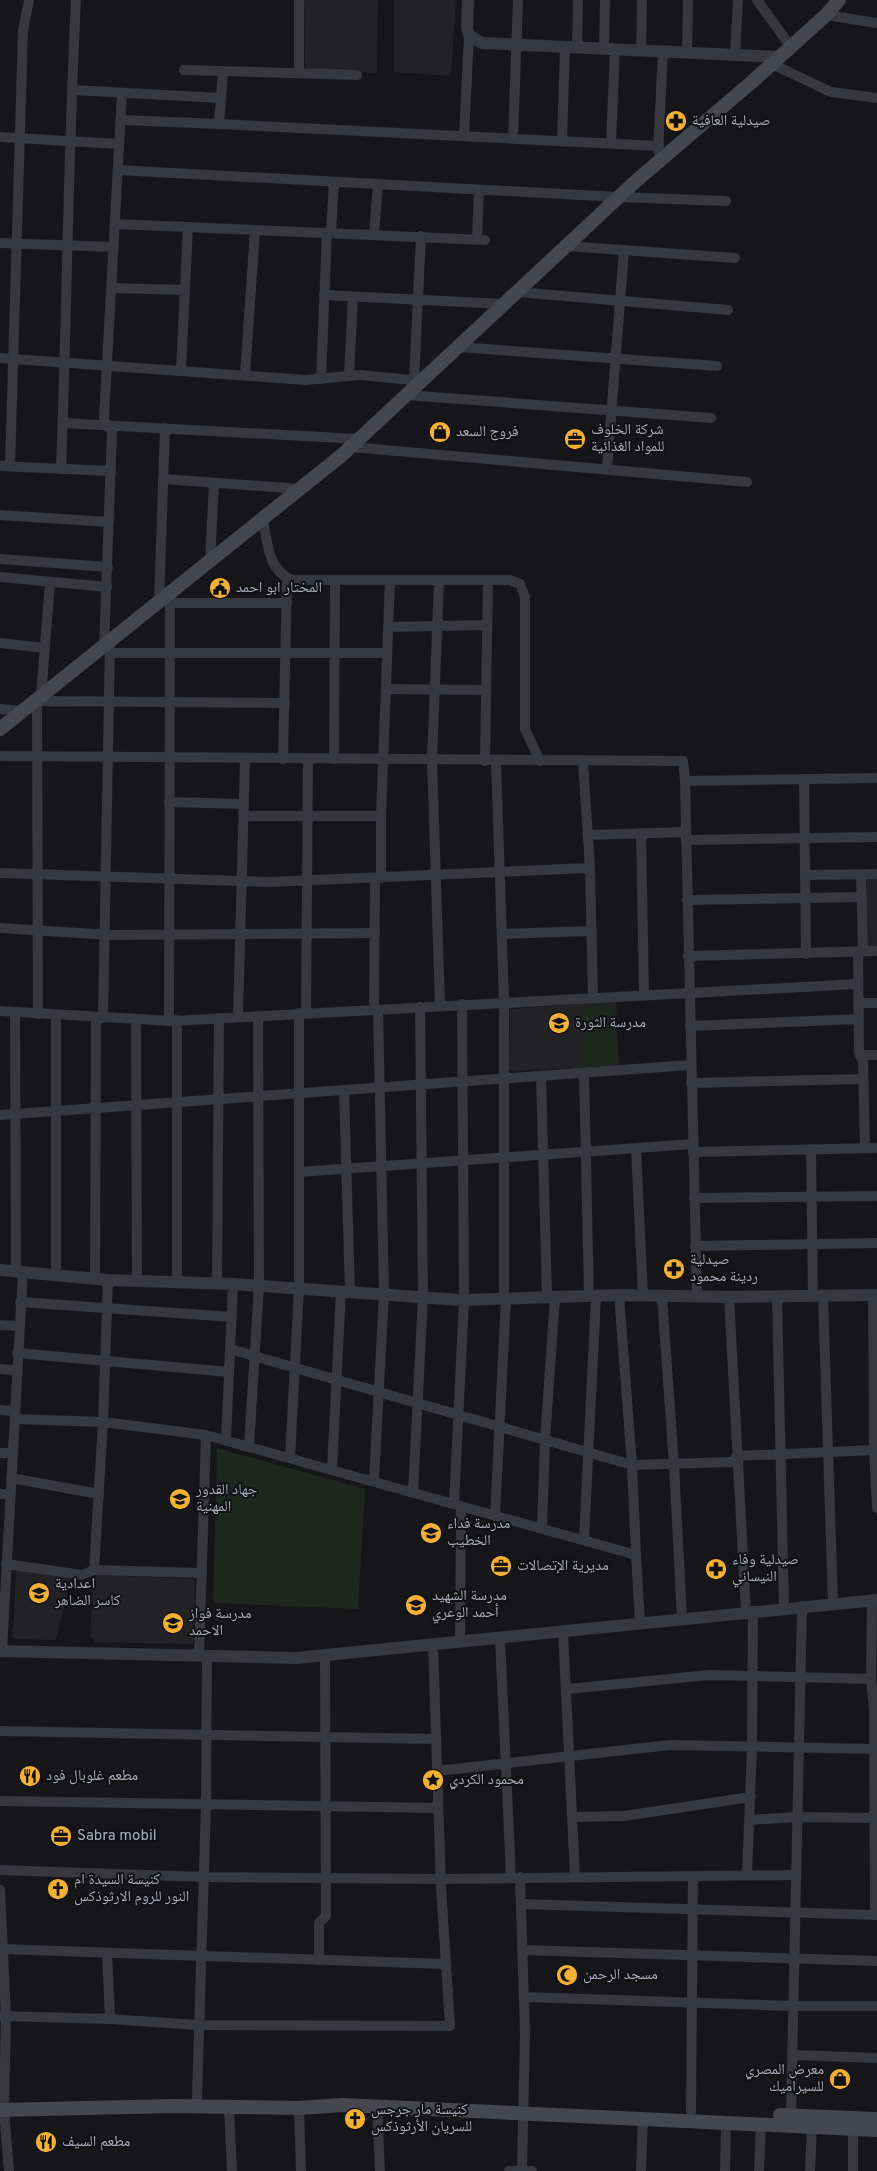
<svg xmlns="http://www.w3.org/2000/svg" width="877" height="2171" font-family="Overpass,'Noto Naskh Arabic',sans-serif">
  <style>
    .built { fill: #222225 }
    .green { fill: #1e261f }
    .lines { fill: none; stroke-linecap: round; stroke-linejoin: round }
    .minor { stroke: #37383d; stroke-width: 10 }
    .tertiary { stroke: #37383d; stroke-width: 12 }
    .secondary { stroke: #45474d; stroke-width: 14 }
    .labels { text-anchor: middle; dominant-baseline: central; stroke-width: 4; stroke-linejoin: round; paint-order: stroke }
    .poi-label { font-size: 15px; fill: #a8adb8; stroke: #111113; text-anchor: start }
  </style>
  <rect width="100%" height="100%" fill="#161618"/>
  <g class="built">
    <polygon points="304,0 378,0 377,73 310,71 305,66"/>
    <polygon points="394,0 456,0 451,76 394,72"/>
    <polygon points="867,878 877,878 877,947 866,947"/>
    <polygon points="616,1002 619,1066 509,1071 510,1009"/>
    <polygon points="16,1570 71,1579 56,1640 13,1639"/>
    <polygon points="96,1575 193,1579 195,1582 193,1644 95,1642 90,1636 93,1580"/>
  </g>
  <g class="green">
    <polygon points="614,1005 619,1063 582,1066 581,1007"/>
    <polygon points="217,1448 365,1489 358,1609 213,1603"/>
  </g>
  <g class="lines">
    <g class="minor">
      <polyline points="757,0 791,47"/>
      <polyline points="826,15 877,23"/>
      <polyline points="577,47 578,0"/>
      <polyline points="604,49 605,0"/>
      <polyline points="641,50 642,0"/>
      <polyline points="687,53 688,0"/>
      <polyline points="735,55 738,0"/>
      <polyline points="772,64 831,92 877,98"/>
      <polyline points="184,70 357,75"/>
      <polyline points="299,73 299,0"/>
      <polyline points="72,90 221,98"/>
      <polyline points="121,120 219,124 223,71"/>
      <polyline points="219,124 659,146"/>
      <polyline points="464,136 469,35"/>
      <polyline points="0,137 119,144"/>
      <polyline points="513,138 518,0"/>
      <polyline points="562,141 565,47"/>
      <polyline points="611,143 615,49"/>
      <polyline points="658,151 663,52"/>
      <polyline points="118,170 618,197 726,201"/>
      <polyline points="115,224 485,240"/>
      <polyline points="331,232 334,182"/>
      <polyline points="374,234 378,184"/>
      <polyline points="477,239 479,190"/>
      <polyline points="0,243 114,247"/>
      <polyline points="566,246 735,258"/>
      <polyline points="112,288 185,290"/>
      <polyline points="517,292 728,310"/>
      <polyline points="324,295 504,304"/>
      <polyline points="458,347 717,366"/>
      <polyline points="0,358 305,380 360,375 422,381"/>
      <polyline points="181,370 188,227"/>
      <polyline points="245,375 255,230"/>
      <polyline points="349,375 353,297"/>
      <polyline points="321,379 327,232"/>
      <polyline points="414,380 421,236"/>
      <polyline points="406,395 711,418"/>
      <polyline points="63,423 359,439"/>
      <polyline points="351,447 747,482"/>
      <polyline points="0,466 111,471"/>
      <polyline points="10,466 23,30 29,0"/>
      <path d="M 61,469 C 67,312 68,156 76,0"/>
      <polyline points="607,469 624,250"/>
      <polyline points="163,479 301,489"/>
      <polyline points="0,515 109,522"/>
      <path d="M 263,519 C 267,541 268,571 292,580 L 510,580 L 520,584 L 525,597 L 525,729 L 540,761"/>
      <polyline points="0,559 108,567"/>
      <polyline points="210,562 214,483"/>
      <polyline points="0,577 107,587"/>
      <polyline points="439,581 432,760 440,1005"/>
      <polyline points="159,602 165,428"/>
      <polyline points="170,603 287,603"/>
      <polyline points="388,627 487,625"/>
      <polyline points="0,643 45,648"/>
      <polyline points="104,647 112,431 105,422 104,417 122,93"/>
      <polyline points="110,653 387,653"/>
      <polyline points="386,689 486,690"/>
      <polyline points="41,697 50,582"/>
      <polyline points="0,709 24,711"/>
      <polyline points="0,756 683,761 685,781 877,778"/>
      <polyline points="283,759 287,578"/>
      <polyline points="334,759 335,581"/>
      <polyline points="485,761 488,580"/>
      <polyline points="496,761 504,1002 504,1299"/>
      <polyline points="583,762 590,868 593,997"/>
      <polyline points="804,779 806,954"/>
      <polyline points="685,781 697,1297"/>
      <polyline points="169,802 244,804"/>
      <polyline points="244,816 381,816"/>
      <polyline points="641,833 644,994"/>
      <polyline points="588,835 686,832"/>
      <polyline points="686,840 877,837"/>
      <polyline points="0,873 269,882 590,868"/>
      <polyline points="805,875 877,874"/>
      <polyline points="861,875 863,951"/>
      <polyline points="381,878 381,816 390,581"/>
      <polyline points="687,900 862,897"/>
      <polyline points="0,928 111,935 375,933"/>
      <polyline points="502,934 592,931"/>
      <polyline points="858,952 859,1052 863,1062 865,1148"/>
      <polyline points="688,956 877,951"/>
      <polyline points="858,1003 877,1003"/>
      <polyline points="374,1009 375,879"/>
      <polyline points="0,1011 172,1021 858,984"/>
      <polyline points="15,1013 16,1271"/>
      <polyline points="306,1013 308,759"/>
      <polyline points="38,1014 37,701 285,703"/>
      <polyline points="238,1017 245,758"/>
      <polyline points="103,1018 110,642"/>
      <polyline points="136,1019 137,1281"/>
      <polyline points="169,1021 170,594"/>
      <polyline points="690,1026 859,1019"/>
      <polyline points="860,1055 877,1055"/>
      <polyline points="584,1073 589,1296"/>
      <polyline points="541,1076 547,1297"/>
      <polyline points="691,1083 863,1079"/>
      <polyline points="344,1090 350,1292"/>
      <polyline points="0,1115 690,1065"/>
      <polyline points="636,1148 643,1296"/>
      <polyline points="811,1150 813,1296"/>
      <polyline points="693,1152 877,1148"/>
      <polyline points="299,1172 693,1144"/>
      <polyline points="694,1198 877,1196"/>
      <polyline points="695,1246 877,1243"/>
      <polyline points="56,1274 56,1015"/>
      <polyline points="95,1278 96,1018"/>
      <polyline points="108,1280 103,1422 94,1570 202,1573"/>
      <polyline points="177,1282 177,1020"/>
      <polyline points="217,1283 219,1018"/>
      <polyline points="619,1295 632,1465 636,1555"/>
      <polyline points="873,1295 874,1450 877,1508"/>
      <polyline points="823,1296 833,1603"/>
      <polyline points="662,1297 674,1465 682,1618"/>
      <polyline points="729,1297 746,1612"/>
      <polyline points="777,1297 784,1608"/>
      <polyline points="20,1302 232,1317"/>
      <polyline points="0,1325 19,1326"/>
      <polyline points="230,1349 632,1465 733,1462 737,1456 877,1450"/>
      <polyline points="17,1353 229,1372"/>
      <polyline points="0,1369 16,1370"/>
      <polyline points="0,1410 14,1411"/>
      <polyline points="15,1419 103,1422 206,1435 636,1555 640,1623"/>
      <polyline points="226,1440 233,1284"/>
      <polyline points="249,1447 259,1285 258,1016"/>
      <polyline points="0,1453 12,1453"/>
      <polyline points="290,1458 299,1288 299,1013"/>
      <polyline points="332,1469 341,1291"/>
      <polyline points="11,1478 99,1494"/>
      <polyline points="374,1480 384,1294 378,1009"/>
      <polyline points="413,1492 423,1297 420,1007"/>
      <polyline points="0,1494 10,1494"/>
      <polyline points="454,1504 464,1300 462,1004"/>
      <polyline points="495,1516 506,1298"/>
      <polyline points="542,1528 545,1440 555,1297"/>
      <polyline points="584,1540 596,1296"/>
      <polyline points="6,1564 82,1575 94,1570"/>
      <polyline points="872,1600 871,1679 874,1709"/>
      <polyline points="563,1631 575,1876"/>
      <polyline points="500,1637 511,1877"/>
      <polyline points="460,1641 461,1507"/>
      <polyline points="2,1651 23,1271"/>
      <polyline points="199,1656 206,1435"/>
      <polyline points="568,1689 709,1675 871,1679"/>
      <polyline points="877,1711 874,1709 875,1908 877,1915"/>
      <polyline points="0,1731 436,1739"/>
      <polyline points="437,1771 670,1745 874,1749"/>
      <polyline points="0,1801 438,1808"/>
      <polyline points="573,1817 624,1816 751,1797"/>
      <polyline points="750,1820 797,1817 875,1818"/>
      <polyline points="0,1870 204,1877 440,1879 796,1875"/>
      <polyline points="747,1875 752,1747 753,1611"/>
      <polyline points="520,1877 525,2033 522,2171"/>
      <polyline points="0,1890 6,2016 4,2110 9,2171"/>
      <polyline points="521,1904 877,1915"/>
      <polyline points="0,1949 445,1964"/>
      <polyline points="522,1950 877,1961"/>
      <polyline points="107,1953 110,2019"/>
      <polyline points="319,1960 319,1923 326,1916 325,1655"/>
      <polyline points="524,1997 795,2006 877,2006"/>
      <polyline points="0,2016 110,2019 198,2025 450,2026 441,1887 433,1644"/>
      <polyline points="793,2055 877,2058"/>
      <polyline points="197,2098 206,1805 207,1656"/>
      <polyline points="229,2107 232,2171"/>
      <polyline points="377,2107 380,2171"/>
      <polyline points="299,2108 301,2171"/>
      <polyline points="691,2112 693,1876"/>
      <polyline points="791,2116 802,1606"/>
      <polyline points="509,2171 532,2171"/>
      <polyline points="641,2171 643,2118"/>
      <polyline points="725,2171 726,2122"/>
      <polyline points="759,2171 761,2124"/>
      <polyline points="810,2171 812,2126"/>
      <polyline points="853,2171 853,2129"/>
    </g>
    <g class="tertiary">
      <polyline points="468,0 467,28 469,35 482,43 780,57"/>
      <polyline points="0,1270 108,1280 233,1284 461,1300 619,1295 729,1297 877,1295"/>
      <polyline points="0,1651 296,1658 877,1600"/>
    </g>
    <g class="secondary">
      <polyline points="0,729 342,455 637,180 753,81 826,15 839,0"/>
      <polyline points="0,2110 172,2106 299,2108 343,2105 877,2130"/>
      <polyline points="780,2115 877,2119"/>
    </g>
  </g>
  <defs>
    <g id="pharmacy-disc" transform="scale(1.125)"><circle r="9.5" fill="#f2b134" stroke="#111113"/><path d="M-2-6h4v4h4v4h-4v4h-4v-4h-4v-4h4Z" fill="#111"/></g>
    <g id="shop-disc" transform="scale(1.125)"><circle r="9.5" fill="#f2b134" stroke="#111113"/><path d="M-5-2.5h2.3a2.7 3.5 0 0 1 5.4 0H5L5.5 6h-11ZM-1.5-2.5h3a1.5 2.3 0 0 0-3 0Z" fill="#111"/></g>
    <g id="office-disc" transform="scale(1.125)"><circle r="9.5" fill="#f2b134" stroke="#111113"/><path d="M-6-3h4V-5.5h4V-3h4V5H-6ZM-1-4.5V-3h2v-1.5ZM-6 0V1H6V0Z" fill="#111"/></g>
    <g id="civic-disc" transform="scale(1.125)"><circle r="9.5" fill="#f2b134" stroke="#111113"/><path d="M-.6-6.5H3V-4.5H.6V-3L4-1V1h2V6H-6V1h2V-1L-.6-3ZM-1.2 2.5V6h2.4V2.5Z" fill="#111"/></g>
    <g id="school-disc" transform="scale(1.125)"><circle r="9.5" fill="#f2b134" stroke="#111113"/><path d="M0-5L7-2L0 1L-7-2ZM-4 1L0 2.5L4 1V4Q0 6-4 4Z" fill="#111"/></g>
    <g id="restaurant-disc" transform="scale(1.125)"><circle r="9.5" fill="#f2b134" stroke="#111113"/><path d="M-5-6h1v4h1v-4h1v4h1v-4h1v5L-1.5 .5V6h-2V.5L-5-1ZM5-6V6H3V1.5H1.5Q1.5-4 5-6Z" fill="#111"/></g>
    <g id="sight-disc" transform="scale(1.125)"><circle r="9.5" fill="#f2b134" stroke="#111113"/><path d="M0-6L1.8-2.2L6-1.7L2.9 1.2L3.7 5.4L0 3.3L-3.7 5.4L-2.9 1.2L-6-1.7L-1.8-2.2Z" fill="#111"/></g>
    <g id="church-disc" transform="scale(1.125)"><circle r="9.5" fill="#f2b134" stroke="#111113"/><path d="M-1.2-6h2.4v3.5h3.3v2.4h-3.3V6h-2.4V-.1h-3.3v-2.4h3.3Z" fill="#111"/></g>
    <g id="mosque-disc" transform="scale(1.125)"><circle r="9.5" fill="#f2b134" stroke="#111113"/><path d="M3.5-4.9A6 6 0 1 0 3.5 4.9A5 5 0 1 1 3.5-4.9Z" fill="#111"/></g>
  </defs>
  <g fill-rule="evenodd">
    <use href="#pharmacy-disc" x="676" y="121"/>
    <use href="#shop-disc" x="440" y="432"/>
    <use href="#office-disc" x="575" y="439"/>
    <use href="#civic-disc" x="220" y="588"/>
    <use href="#school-disc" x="559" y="1023"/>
    <use href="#pharmacy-disc" x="674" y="1269"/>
    <use href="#school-disc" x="180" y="1499"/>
    <use href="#school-disc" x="431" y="1533"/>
    <use href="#office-disc" x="501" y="1566"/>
    <use href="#pharmacy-disc" x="716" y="1569"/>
    <use href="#school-disc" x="39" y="1593"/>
    <use href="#school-disc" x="416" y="1605"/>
    <use href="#school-disc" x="173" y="1623"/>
    <use href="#restaurant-disc" x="30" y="1776"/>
    <use href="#sight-disc" x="433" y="1780"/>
    <use href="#office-disc" x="61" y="1836"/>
    <use href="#church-disc" x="58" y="1889"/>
    <use href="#mosque-disc" x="567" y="1975"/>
    <use href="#shop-disc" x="840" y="2079"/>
    <use href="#church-disc" x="355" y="2119"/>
    <use href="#restaurant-disc" x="46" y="2142"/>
  </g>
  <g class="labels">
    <g class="poi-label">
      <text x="692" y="121">صيدلية العافية</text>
      <text x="591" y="430">شركة الخلوف<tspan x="591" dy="17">للمواد الغذائية</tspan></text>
      <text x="456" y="432">فروج السعد</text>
      <text x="236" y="588">المختار ابو احمد</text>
      <text x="575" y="1023">مدرسة الثورة</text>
      <text x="690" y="1260">صيدلية<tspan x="690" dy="17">ردينة محمود</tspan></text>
      <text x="196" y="1490">جهاد القدور<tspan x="196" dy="17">المهنية</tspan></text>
      <text x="447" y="1524">مدرسة فداء<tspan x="447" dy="17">الخطيب</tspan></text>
      <text x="732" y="1560">صيدلية وفاء<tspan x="732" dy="17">النيساني</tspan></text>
      <text x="517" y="1566">مديرية الإتصالات</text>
      <text x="55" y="1584">اعدادية<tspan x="55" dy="17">كاسر الضاهر</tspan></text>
      <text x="432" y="1596">مدرسة الشهيد<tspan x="432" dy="17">أحمد الوعري</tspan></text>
      <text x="189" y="1614">مدرسة فواز<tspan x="189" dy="17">الاحمد</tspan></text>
      <text x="46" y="1776">مطعم غلوبال فود</text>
      <text x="449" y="1780">محمود الكردي</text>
      <text x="77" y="1836">Sabra mobil</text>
      <text x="74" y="1880">كنيسة السيدة ام<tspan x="74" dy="17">النور للروم الارثوذكس</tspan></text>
      <text x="583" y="1975">مسجد الرحمن</text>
      <text x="824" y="2070" text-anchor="end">معرض المصري<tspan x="824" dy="17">للسيراميك</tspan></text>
      <text x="371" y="2110">كنيسة مار جرجس<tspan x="371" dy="17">للسريان الأرثوذكس</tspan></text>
      <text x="62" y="2142">مطعم السيف</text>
    </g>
  </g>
</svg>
